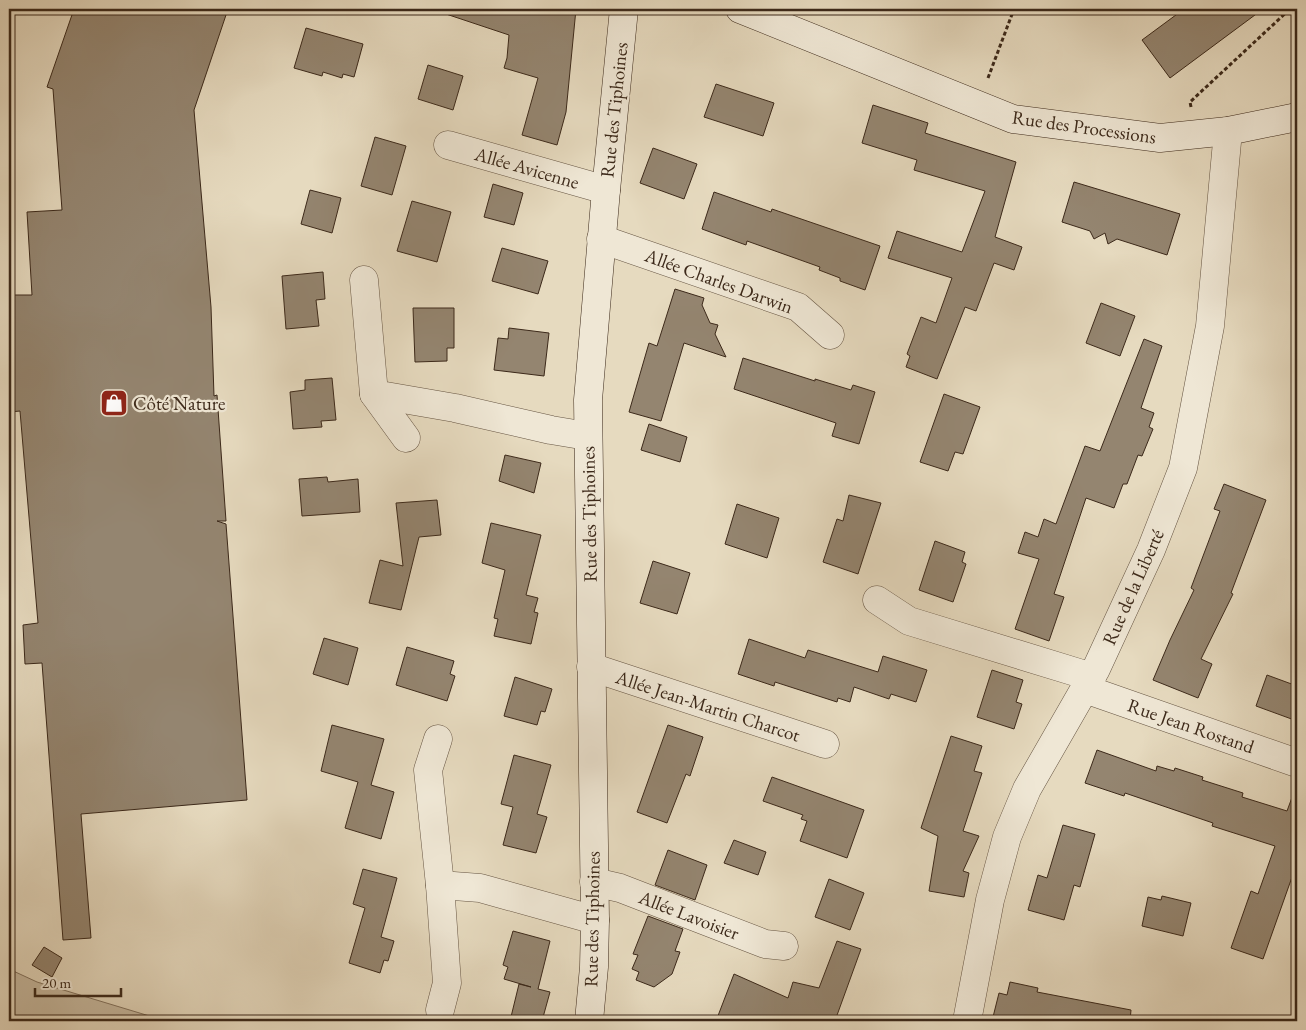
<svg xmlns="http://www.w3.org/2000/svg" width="1306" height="1030" font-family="'EB Garamond',serif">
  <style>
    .green { fill: #c9bca3; stroke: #82725e }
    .building { fill: #948570; stroke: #3c291a }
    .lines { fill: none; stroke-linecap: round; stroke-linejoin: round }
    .street-casing { stroke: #665543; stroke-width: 29 }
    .secondary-casing { stroke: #3c291a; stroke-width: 29 }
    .path { stroke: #3c291a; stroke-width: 3; stroke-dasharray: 4 2.5; stroke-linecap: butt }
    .street { stroke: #efe7d5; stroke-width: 28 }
    .secondary { stroke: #efe7d5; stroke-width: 28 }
    .labels { text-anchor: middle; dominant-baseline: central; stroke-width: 4.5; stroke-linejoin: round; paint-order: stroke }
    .street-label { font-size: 19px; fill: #3c291a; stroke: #efe7d5 }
    .poi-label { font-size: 19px; fill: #3c291a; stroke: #efe7d5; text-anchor: start }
  </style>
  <rect width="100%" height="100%" fill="#e6dabf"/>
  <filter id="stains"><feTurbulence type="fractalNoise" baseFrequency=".004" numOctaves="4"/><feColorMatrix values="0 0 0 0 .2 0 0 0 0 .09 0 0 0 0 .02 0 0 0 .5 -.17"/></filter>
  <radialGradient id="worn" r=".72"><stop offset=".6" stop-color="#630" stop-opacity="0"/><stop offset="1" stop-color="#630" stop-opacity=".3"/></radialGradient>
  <polygon class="green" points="9,969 37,982 166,1021 9,1021"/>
  <g class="building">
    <polygon points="74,9 228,9 194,110 211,307 214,396 217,395 226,521 217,521 226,524 247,800 81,814 91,938 63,940 42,663 25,664 23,625 38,623 20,411 10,412 9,295 32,295 27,212 62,210 53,89 47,87"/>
    <polygon points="444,9 576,9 566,112 557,145 522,135 538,78 504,68 507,58 509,35 443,13"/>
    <polygon points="1184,9 1263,9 1170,78 1142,40"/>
    <polygon points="306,28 363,44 354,77 343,74 342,78 323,72 322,76 294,68"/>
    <polygon points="428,65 463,76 453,110 418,99"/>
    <polygon points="716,84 774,103 763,136 704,117"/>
    <polygon points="873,105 928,123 925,133 1016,162 995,237 1022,247 1014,270 994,263 976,311 965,307 937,379 906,367 910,356 907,354 921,317 936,323 952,278 888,258 897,231 962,252 985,191 914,170 917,160 862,143"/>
    <polygon points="375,137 406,146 392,195 361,186"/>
    <polygon points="653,148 697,164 684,199 640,183"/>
    <polygon points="1074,182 1180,214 1167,255 1117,239 1108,244 1105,233 1094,239 1090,231 1062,222"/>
    <polygon points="493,184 523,193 514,225 484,217"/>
    <polygon points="310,190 341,198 332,233 301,224"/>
    <polygon points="714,192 771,212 772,209 880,246 865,290 840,281 840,278 819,270 820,267 792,257 747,241 746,245 702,229"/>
    <polygon points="412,201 451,212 437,262 397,251"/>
    <polygon points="502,248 548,261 538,294 492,281"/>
    <polygon points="323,272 325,299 316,300 319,326 286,329 282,276"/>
    <polygon points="675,289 704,298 702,305 710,323 718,325 715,334 726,357 684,343 661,421 629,412 649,343 657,346"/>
    <polygon points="1101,303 1135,316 1120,356 1086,343"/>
    <polygon points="413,308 454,308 454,348 447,348 447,361 415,362"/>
    <polygon points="509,328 549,333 544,376 494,370 498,338 508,339"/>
    <polygon points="1144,339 1162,346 1141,408 1154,413 1149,427 1153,429 1142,456 1138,455 1127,484 1123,484 1114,508 1086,498 1054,594 1064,597 1049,641 1015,629 1039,559 1018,553 1025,532 1038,537 1044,519 1056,524 1085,446 1100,451"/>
    <polygon points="743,358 815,381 815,379 851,390 853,385 875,392 859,444 832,436 836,423 734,389"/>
    <polygon points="332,378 336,420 321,421 322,427 293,429 290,392 305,390 305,380"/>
    <polygon points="944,394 980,407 963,454 955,452 948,471 920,462"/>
    <polygon points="649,424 687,437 680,462 641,450"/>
    <polygon points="505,455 541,463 534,493 499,481"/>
    <polygon points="327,477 328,482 358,479 360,512 302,516 299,479"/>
    <polygon points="1224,484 1266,500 1231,593 1233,594 1201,659 1212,664 1198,698 1153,680 1170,640 1194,590 1191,588 1220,511 1214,509"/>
    <polygon points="849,495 881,503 858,574 823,562 837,519 843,521"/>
    <polygon points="437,500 441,535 419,537 401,610 369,603 380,560 403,566 396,503"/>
    <polygon points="737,504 779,518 767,558 725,544"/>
    <polygon points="491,523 541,535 526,595 538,598 534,612 538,613 531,644 494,636 498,619 494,618 505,570 482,563"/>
    <polygon points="935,541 965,552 962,562 966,564 953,602 919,590"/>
    <polygon points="653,561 690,573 677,614 640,603"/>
    <polygon points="324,638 358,648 348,685 313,674"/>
    <polygon points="749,639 805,658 808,650 878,672 883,656 927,670 916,702 891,694 889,699 854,687 850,702 838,698 837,702 775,682 774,686 738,674"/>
    <polygon points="407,647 454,661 450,674 455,676 447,701 396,685"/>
    <polygon points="992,670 1023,680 1016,702 1022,704 1014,729 977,717"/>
    <polygon points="1267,675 1297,686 1297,721 1256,706"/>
    <polygon points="515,677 552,689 545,712 541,711 537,725 504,716"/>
    <polygon points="332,725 384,739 371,785 394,792 381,839 345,828 358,782 321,771"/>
    <polygon points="668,725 703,737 690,776 686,774 667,823 637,812"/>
    <polygon points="951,736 982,746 974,771 982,773 963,831 979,836 963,871 969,873 964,897 929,891 938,836 921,828"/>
    <polygon points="1097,750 1156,771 1157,766 1174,771 1175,768 1203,777 1202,780 1243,793 1242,797 1287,811 1294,792 1297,792 1297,863 1263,959 1231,948 1251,891 1258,894 1275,846 1212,826 1213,823 1125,793 1124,796 1085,783"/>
    <polygon points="514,755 551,765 537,814 547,817 536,853 503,845 513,807 501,804"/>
    <polygon points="772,777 864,810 847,858 800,841 807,821 801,819 803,815 763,801"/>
    <polygon points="1063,825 1095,834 1080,887 1074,885 1064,920 1028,910 1038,875 1047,878"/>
    <polygon points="734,840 766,852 758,875 724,863"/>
    <polygon points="668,850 707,865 695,900 655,885"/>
    <polygon points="363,869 397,878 381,937 394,941 388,961 384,960 380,973 349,963 365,908 353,904"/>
    <polygon points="829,879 864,893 850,930 815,917"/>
    <polygon points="1162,896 1191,903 1183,936 1142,926 1148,897 1161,900"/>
    <polygon points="648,916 683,929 675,951 680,952 672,974 654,987 636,980 639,972 632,969 638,955 633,954"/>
    <polygon points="513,931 550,941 538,989 550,992 542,1021 510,1021 519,984 531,987 504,979 508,967 503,965"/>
    <polygon points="837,941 861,949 836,1018 843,1021 716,1021 734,974 788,998 793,982 819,988"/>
    <polygon points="44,947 62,958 52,977 32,965"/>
    <polygon points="1010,982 1038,988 1037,992 1131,1010 1130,1021 992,1021 999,993 1007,995"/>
  </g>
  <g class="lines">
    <g class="street-casing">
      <g id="street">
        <polyline points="448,145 606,190"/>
        <polyline points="601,239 798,307 830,335"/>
        <polyline points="364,280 374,394 455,408 551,430 587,436"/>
        <polyline points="374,394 406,438"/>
        <polyline points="877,600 909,621 1092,677"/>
        <polyline points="591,667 825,744"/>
        <polyline points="1085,689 1297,763"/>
        <polyline points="438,739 428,770 440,885 447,983 440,1010"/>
        <polyline points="594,882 620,888 765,944 784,946"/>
        <polyline points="440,885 480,888 595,920"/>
        <polyline points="967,1021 990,900 1007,837 1027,789 1096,669 1151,550 1183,468 1210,326 1228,131"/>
      </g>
    </g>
    <g class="secondary-casing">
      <g id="secondary">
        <polyline points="740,9 1013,119 1160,138 1228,131 1297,117"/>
        <polyline points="589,1021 594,967 595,920 588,400 606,190 624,9"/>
      </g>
    </g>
    <g class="path">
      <polyline points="988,78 1014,9"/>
      <polyline points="1191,107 1190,102 1290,9"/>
    </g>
    <use href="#street" class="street"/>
    <use href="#secondary" class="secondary"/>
  </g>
  <defs>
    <g id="shop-square" transform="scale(1.4375)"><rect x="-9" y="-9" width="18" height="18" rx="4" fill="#8f2418" stroke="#efe7d5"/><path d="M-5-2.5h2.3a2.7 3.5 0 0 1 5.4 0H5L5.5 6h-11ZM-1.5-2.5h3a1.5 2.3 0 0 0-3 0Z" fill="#fff"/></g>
  </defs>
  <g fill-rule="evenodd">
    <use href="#shop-square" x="114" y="403"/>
  </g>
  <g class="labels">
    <g class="street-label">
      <text transform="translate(614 110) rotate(-84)">Rue des Tiphoines</text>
      <text transform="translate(1084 127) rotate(8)">Rue des Processions</text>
      <text transform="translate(527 168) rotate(16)">Allée Avicenne</text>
      <text transform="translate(719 281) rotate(20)">Allée Charles Darwin</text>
      <text transform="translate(589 514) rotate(-91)">Rue des Tiphoines</text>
      <text transform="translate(1133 587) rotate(-66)">Rue de la Liberté</text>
      <text transform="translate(708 706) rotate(18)">Allée Jean-Martin Charcot</text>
      <text transform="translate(1191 726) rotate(19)">Rue Jean Rostand</text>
      <text transform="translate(689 915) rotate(21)">Allée Lavoisier</text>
      <text transform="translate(592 919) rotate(-89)">Rue des Tiphoines</text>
    </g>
    <g class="poi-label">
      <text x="133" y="403">Côté Nature</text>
    </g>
  </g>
  <rect width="1306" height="1030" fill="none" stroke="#e6dabf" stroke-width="30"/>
  <rect x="10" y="10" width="1286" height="1010" fill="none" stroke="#3c291a" stroke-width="2.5"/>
  <rect x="15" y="15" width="1276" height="1000" fill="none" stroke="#3c291a"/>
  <path d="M35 988v8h86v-8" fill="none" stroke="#3c291a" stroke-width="2.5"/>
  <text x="42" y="988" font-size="15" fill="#3c291a" stroke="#efe7d5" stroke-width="4" paint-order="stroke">20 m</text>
  <rect width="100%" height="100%" filter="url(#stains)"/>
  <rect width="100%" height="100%" fill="url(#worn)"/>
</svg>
